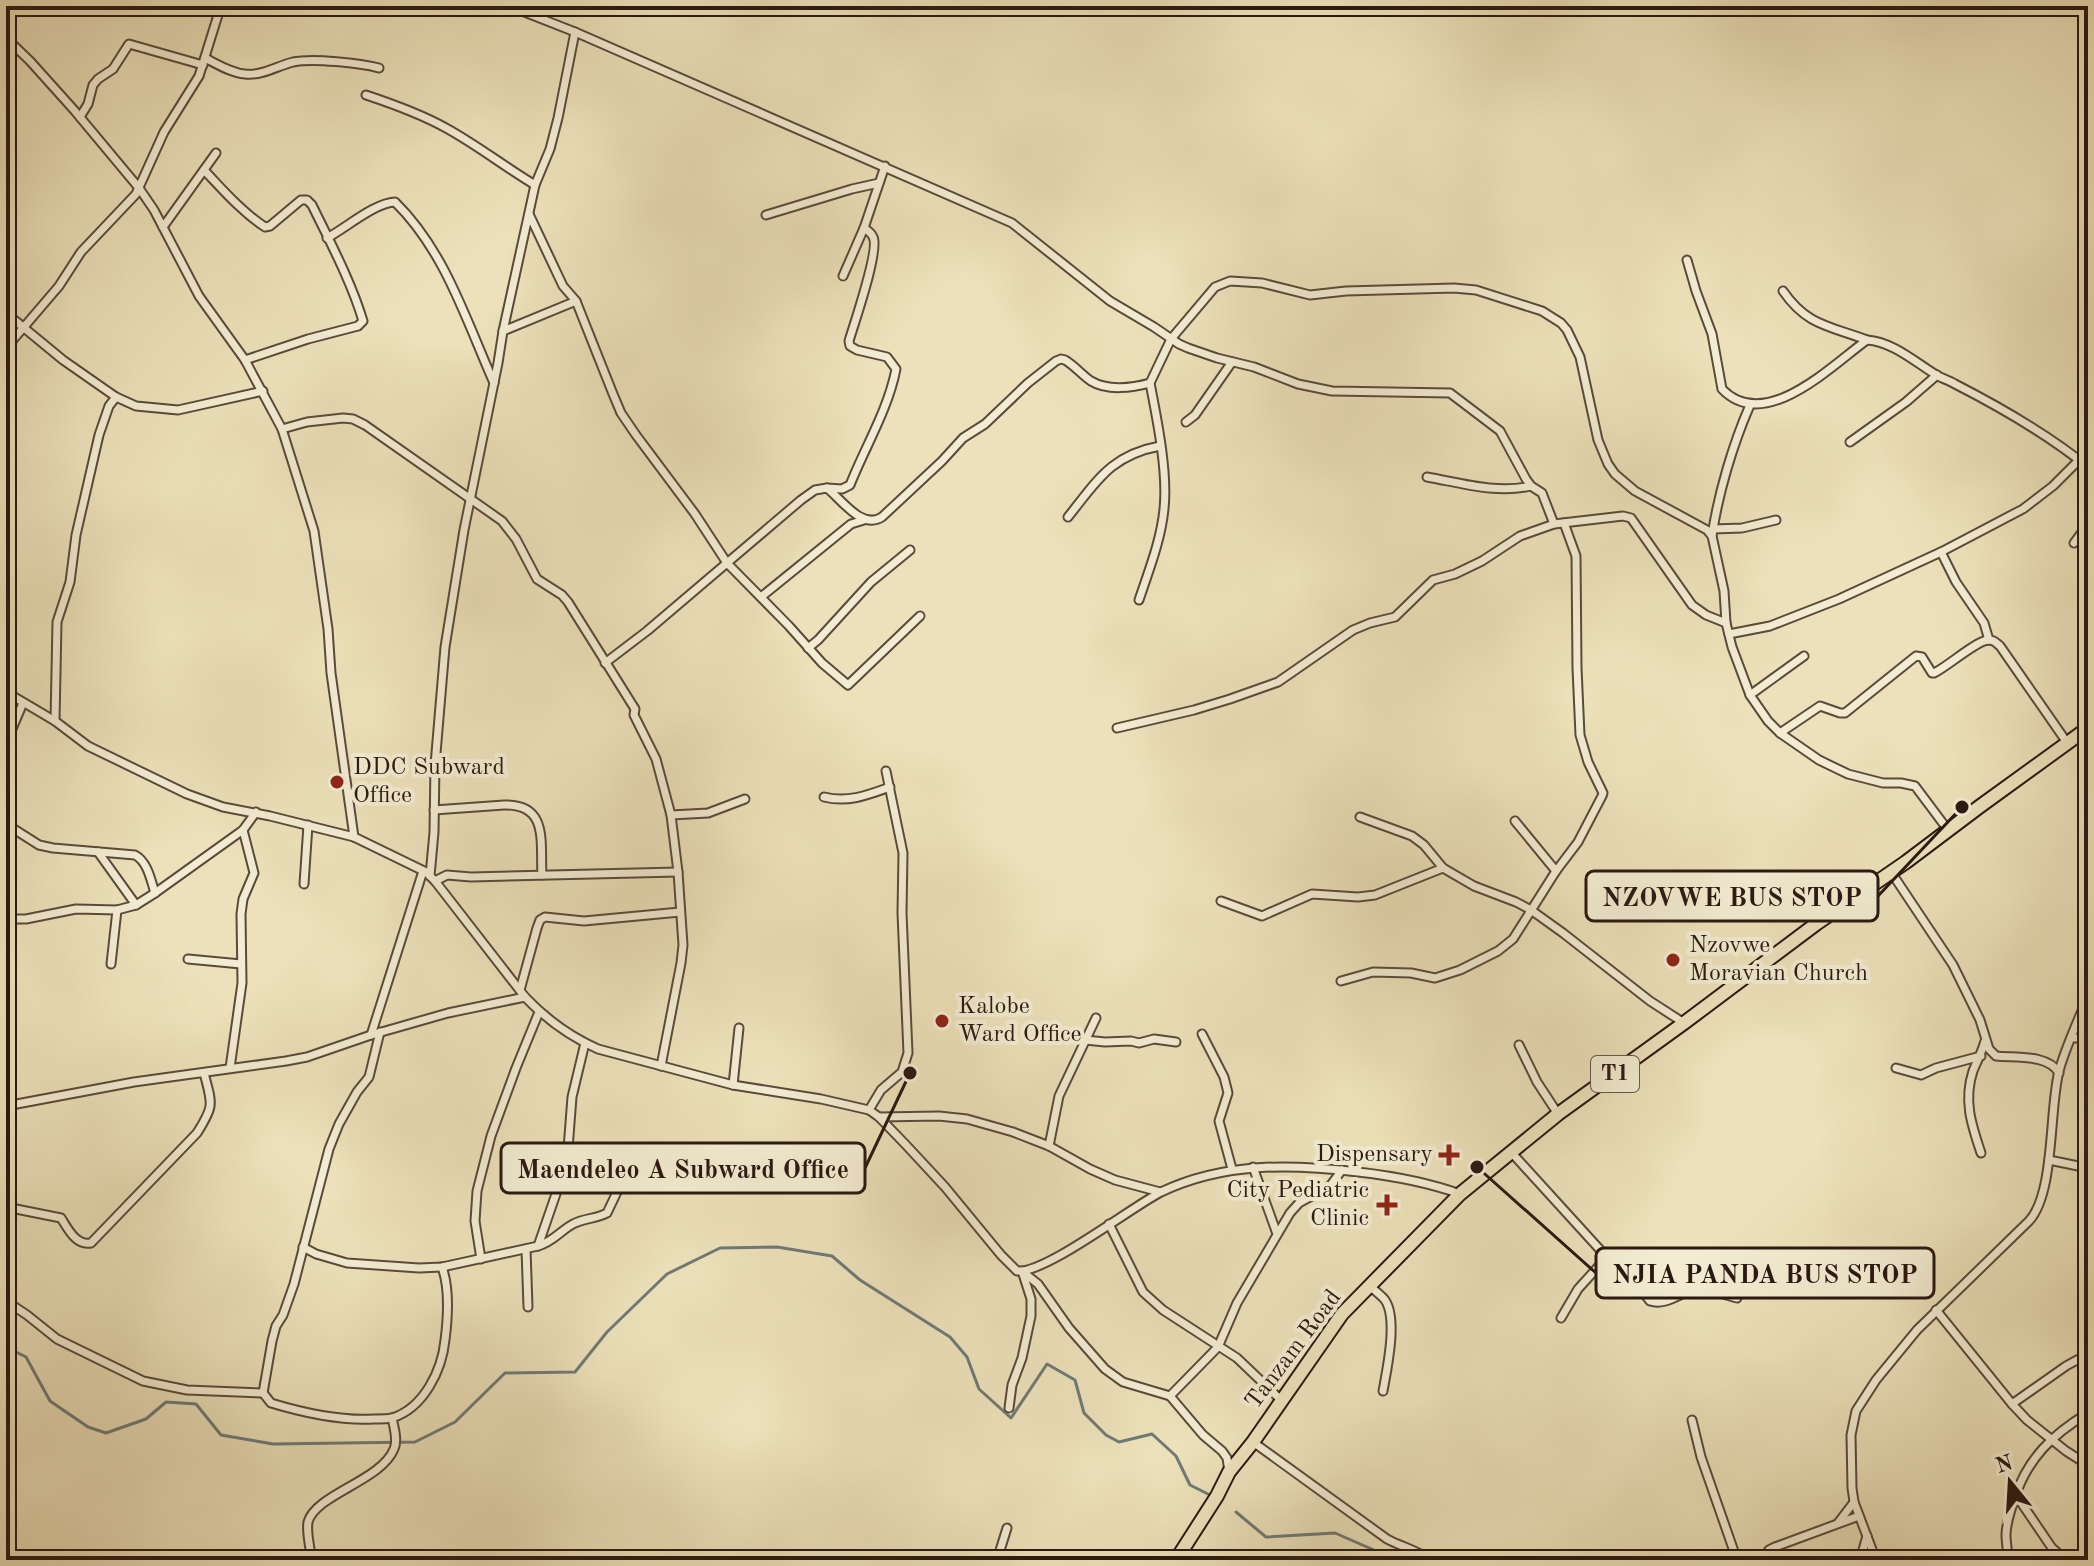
<svg xmlns="http://www.w3.org/2000/svg" width="2094" height="1566" font-family="'Old Standard TT',serif">
  <style>
    .lines { fill: none; stroke-linecap: round; stroke-linejoin: round }
    .stream { stroke: #6f7a77; stroke-width: 3 }
    .minor-casing { stroke: #5a4a3b; stroke-width: 11 }
    .trunk-casing { stroke: #2a1811; stroke-width: 16 }
    .minor { stroke: #f3ecd2; stroke-width: 7 }
    .trunk { stroke: #ece1ba; stroke-width: 12 }
    .poi-dot { fill: #8f2418; stroke: #f3ecd2; stroke-width: 3 }
    .labels { text-anchor: middle; dominant-baseline: central; stroke-width: 8; stroke-linejoin: round; paint-order: stroke }
    .shield { fill: #f3ecd2; stroke: #66584b; stroke-width: 2 }
    .shield-label { font-size: 22px; font-weight: bold; fill: #2a1811 }
    .poi-label { font-size: 24px; fill: #2a1811; stroke: #f3ecd2; text-anchor: start }
    .street-label { font-size: 24px; fill: #2a1811; stroke: #f3ecd2 }
    .leader { fill: none; stroke: #2a1811; stroke-width: 3 }
    .callout-dot { fill: #2a1811; stroke: #f3ecd2; stroke-width: 3 }
    .callout { fill: #f3ecd2; stroke: #2a1811; stroke-width: 3 }
    .callout-label { font-size: 26px; text-anchor: middle; font-weight: bold; fill: #2a1811 }
  </style>
  <rect width="100%" height="100%" fill="#ece1ba"/>
  <filter id="stains"><feTurbulence type="fractalNoise" baseFrequency=".0025" numOctaves="4"/><feColorMatrix values="0 0 0 0 .2 0 0 0 0 .09 0 0 0 0 .02 0 0 0 .5 -.17"/></filter>
  <radialGradient id="worn" r=".72"><stop offset=".6" stop-color="#630" stop-opacity="0"/><stop offset="1" stop-color="#630" stop-opacity=".3"/></radialGradient>
  <g class="lines">
    <g class="stream">
      <polyline points="6,1347 26,1357 50,1401 88,1427 106,1433 146,1419 166,1402 196,1404 221,1435 273,1444 415,1442 455,1422 505,1373 575,1372 607,1332 667,1274 720,1248 777,1247 832,1256 860,1280 950,1337 967,1357 979,1389 1011,1418 1047,1364 1075,1380 1084,1413 1106,1435 1119,1442 1152,1434 1176,1456 1190,1485 1212,1496"/>
      <polyline points="1236,1512 1266,1537 1335,1533 1383,1554 1391,1560"/>
    </g>
    <g class="minor-casing">
      <g id="minor">
        <polyline points="509,6 575,32 1012,223 1110,301 1154,327 1179,344 1188,348 1217,358 1254,367 1298,384 1332,391 1450,393 1500,431 1526,479 1531,486 1542,493 1554,524"/>
        <polyline points="6,38 30,61 74,110 139,188 154,210 199,296 245,360 282,429 314,531 328,629 331,673 354,837"/>
        <path d="M 205,58 C 217,64 231,73 245,74 C 262,76 277,66 293,62 C 313,58 360,63 379,68"/>
        <path d="M 366,95 C 393,104 421,114 446,128 C 477,145 505,167 535,185"/>
        <polyline points="80,117 88,104 93,85 98,79 113,69 129,44 203,65"/>
        <path d="M 204,170 C 223,190 242,212 265,227 L 270,226 L 301,200 L 307,200 L 312,205 C 330,242 351,281 363,321 L 358,326 L 308,339 L 245,360"/>
        <polyline points="529,214 563,286 576,301 613,394 621,413 636,435 695,514 727,563 789,626 822,663 848,685 920,616"/>
        <polyline points="766,215 852,189 879,183"/>
        <polyline points="163,227 216,153"/>
        <path d="M 327,238 C 346,228 374,203 395,202 C 445,251 466,320 494,383"/>
        <path d="M 1687,260 L 1696,291 L 1712,334 L 1722,389 C 1765,434 1832,365 1867,340 C 1894,342 1916,363 1938,376 C 1944,379 1950,381 1955,384 C 1998,406 2051,437 2088,467"/>
        <polyline points="843,276 864,228 885,166"/>
        <path d="M 1783,291 C 1807,326 1830,326 1867,340"/>
        <polyline points="6,313 63,360 116,397 136,406 178,410 263,391"/>
        <polyline points="503,331 576,301"/>
        <polyline points="6,348 59,286 81,252 136,194 164,132 199,76 218,15 215,7 211,6"/>
        <polyline points="1186,422 1195,415 1232,362"/>
        <polyline points="282,429 307,422 343,418 353,419 365,425 502,521 516,539 537,579 562,595 568,602 635,709 634,715 656,759 671,815 678,872 683,945 681,963 661,1066"/>
        <polyline points="1850,442 1906,402 1937,375"/>
        <path d="M 1427,477 C 1461,483 1497,494 1531,486"/>
        <path d="M 827,488 L 842,489 L 850,485 C 865,447 888,410 896,369 L 887,357 L 857,350 L 850,346 L 849,341 C 854,324 880,249 873,237 C 872,234 867,230 864,228"/>
        <path d="M 1068,517 C 1097,481 1111,455 1160,446"/>
        <polyline points="1713,529 1742,528 1776,520"/>
        <path d="M 1712,536 C 1718,494 1733,444 1750,405"/>
        <polyline points="2074,543 2088,524"/>
        <polyline points="1941,552 1956,582 1984,623 1989,640"/>
        <polyline points="761,597 851,524 864,520"/>
        <path d="M 1139,600 C 1149,570 1161,540 1164,509 C 1168,472 1157,419 1150,383"/>
        <polyline points="1729,634 1770,626 1839,599 1941,552 2023,509 2053,486 2079,460"/>
        <polyline points="808,648 818,640 871,582 910,550"/>
        <path d="M 605,663 L 647,631 L 801,500 L 815,490 L 827,488 C 842,500 862,530 882,517 L 942,461 L 963,438 L 985,424 L 1028,383 L 1056,361 L 1061,359 L 1065,360 C 1075,366 1082,375 1091,381 C 1107,391 1132,388 1150,383 L 1171,339 L 1215,287 L 1230,281 L 1262,283 L 1310,295 L 1346,291 L 1454,288 L 1476,290 L 1542,311 L 1561,323 L 1567,330 L 1580,357 L 1598,440 L 1608,464 L 1615,474 L 1635,491 L 1707,530 L 1712,536 L 1724,591 L 1726,623 L 1732,647 L 1750,695 L 1768,721 L 1780,733 L 1819,760 L 1848,774 L 1883,783 L 1901,783 L 1915,786 L 1948,830"/>
        <path d="M 6,692 L 55,721 L 88,746 L 187,794 L 223,807 L 270,816 L 354,837 L 426,872 L 435,881 L 525,997 C 545,1018 571,1037 598,1049 L 733,1085 L 821,1099 L 869,1110 L 879,1117 L 906,1145 L 945,1187 L 1001,1255 L 1017,1271 C 1045,1274 1130,1208 1161,1192 C 1224,1162 1291,1164 1358,1172 C 1393,1176 1427,1182 1460,1194"/>
        <polyline points="1750,695 1804,656"/>
        <polyline points="55,721 57,622 70,582 76,535 99,435 109,406 116,397"/>
        <polyline points="1117,728 1194,710 1230,699 1278,682 1353,630 1370,623 1395,617 1433,580 1455,574 1482,561 1520,536 1554,524 1623,516 1631,518 1692,605 1706,615 1726,623"/>
        <path d="M 1780,733 L 1820,706 L 1840,713 L 1845,713 L 1916,656 L 1922,657 L 1932,673 L 1934,673 C 1947,667 1976,641 1988,640 C 1994,640 1995,642 2000,646 L 2068,744"/>
        <polyline points="6,743 23,703"/>
        <path d="M 824,797 C 848,803 868,795 890,787"/>
        <path d="M 434,810 L 504,805 C 549,804 540,842 542,875"/>
        <polyline points="671,815 708,813 745,799"/>
        <polyline points="1360,817 1412,836 1424,845 1443,868 1474,886 1516,902 1531,910 1563,933 1650,1001 1684,1023"/>
        <polyline points="1515,821 1556,871"/>
        <path d="M 6,824 L 39,845 L 53,848 L 135,855 C 148,862 151,881 155,893"/>
        <polyline points="98,852 136,905"/>
        <path d="M 1891,872 L 1953,965 L 1980,1020 L 1989,1049 L 1996,1056 C 2016,1058 2048,1054 2059,1073"/>
        <polyline points="430,876 434,832 435,765 445,647 464,530 498,363 503,331 535,185 550,149 558,118 575,32"/>
        <polyline points="1781,876 1816,924"/>
        <polyline points="435,881 447,875 471,877 678,872"/>
        <polyline points="304,884 308,825"/>
        <polyline points="1221,901 1262,916 1312,894 1358,897 1375,895 1443,868"/>
        <polyline points="6,917 15,919 26,919 76,909 117,910 136,905 155,893 243,830 256,812"/>
        <polyline points="188,959 241,964"/>
        <polyline points="111,964 117,910"/>
        <polyline points="1341,981 1373,972 1411,973 1435,978 1460,970 1498,951 1513,939 1556,871 1578,842 1602,796 1603,793 1588,762 1580,735 1577,668 1576,556 1564,523"/>
        <polyline points="520,990 537,928 540,920 545,917 584,921 680,912"/>
        <path d="M 380,1032 L 369,1077 L 357,1092 L 339,1124 L 329,1149 L 294,1284 L 283,1315 L 276,1326 L 272,1341 L 263,1393 L 271,1403 C 304,1413 339,1421 374,1419 C 380,1419 387,1419 392,1418 C 424,1408 442,1370 445,1340 C 448,1317 450,1289 442,1267"/>
        <polyline points="1202,1034 1224,1077 1228,1093 1219,1121 1232,1169"/>
        <polyline points="371,1035 423,871"/>
        <polyline points="2071,1038 2088,1038"/>
        <polyline points="1085,1040 1105,1042 1131,1041 1139,1043 1154,1039 1176,1042"/>
        <polyline points="1519,1045 1537,1082 1558,1114"/>
        <polyline points="230,1068 242,983 241,914 243,899 254,873 243,830"/>
        <polyline points="1896,1068 1921,1075 1936,1068 1981,1056"/>
        <polyline points="733,1085 739,1028"/>
        <polyline points="6,1106 134,1082 286,1061 307,1057 371,1035 448,1013 525,997"/>
        <polyline points="869,1110 881,1090 902,1072 908,1053 902,913 903,853 886,771"/>
        <polyline points="879,1117 939,1116 967,1119 1013,1132 1049,1146 1090,1169 1115,1180 1160,1192"/>
        <polyline points="1049,1146 1059,1096 1096,1018"/>
        <path d="M 1511,1152 L 1603,1253 L 1621,1264 L 1650,1301 C 1665,1306 1678,1294 1693,1290 C 1706,1287 1724,1295 1737,1298"/>
        <path d="M 1981,1153 C 1972,1126 1963,1101 1973,1071 C 1977,1061 1982,1052 1985,1041"/>
        <polyline points="2049,1160 2088,1168"/>
        <polyline points="1253,1167 1277,1234"/>
        <path d="M 6,1207 L 61,1218 C 68,1229 76,1246 91,1243 L 197,1133 C 215,1105 212,1104 204,1073"/>
        <polyline points="1109,1224 1143,1292 1163,1310 1237,1358 1281,1400"/>
        <polyline points="538,1246 567,1162 572,1097 585,1043"/>
        <path d="M 303,1247 L 316,1254 L 347,1263 L 419,1268 L 442,1267 L 538,1246 C 553,1242 560,1231 573,1224 C 584,1218 596,1219 607,1213 L 627,1171"/>
        <polyline points="526,1249 528,1307"/>
        <polyline points="481,1259 475,1221 477,1191 491,1136 516,1068 539,1012"/>
        <polyline points="1023,1272 1038,1284 1069,1328 1105,1369 1123,1382 1170,1396 1203,1435 1222,1451 1227,1458 1229,1472"/>
        <path d="M 1370,1286 C 1375,1291 1381,1295 1385,1300 C 1398,1319 1387,1369 1383,1391"/>
        <polyline points="6,1301 27,1315 57,1339 143,1381 187,1390 263,1393"/>
        <polyline points="1936,1310 2012,1404 2027,1420 2066,1451 2088,1465"/>
        <polyline points="1561,1318 1578,1289 1608,1256"/>
        <polyline points="1170,1396 1218,1347 1237,1303 1290,1213 1299,1203 1330,1186 1342,1170"/>
        <polyline points="2012,1404 2066,1366 2088,1354"/>
        <polyline points="1009,1408 1012,1385 1022,1358 1031,1316 1031,1299 1022,1271"/>
        <polyline points="1692,1420 1701,1457 1737,1560"/>
        <path d="M 1253,1442 L 1387,1539 C 1402,1547 1417,1550 1430,1560"/>
        <polyline points="2016,1495 2052,1548 2066,1560"/>
        <polyline points="1838,1523 1854,1502"/>
        <path d="M 311,1560 C 311,1548 306,1534 308,1522 C 316,1494 381,1481 394,1449 C 398,1441 394,1427 392,1418"/>
        <polyline points="997,1560 1007,1528"/>
        <polyline points="1762,1560 1769,1550 1775,1547 1859,1516"/>
        <polyline points="1860,1560 1867,1536"/>
        <path d="M 1876,1560 L 1854,1502 L 1852,1488 L 1851,1435 L 1856,1411 L 1876,1380 L 1917,1330 L 2029,1221 C 2055,1193 2049,1109 2059,1071 C 2066,1046 2078,1021 2088,996"/>
        <path d="M 2008,1560 C 2008,1552 2006,1543 2006,1535 C 2006,1522 2011,1510 2015,1497 C 2028,1458 2053,1434 2088,1413"/>
      </g>
    </g>
    <g class="trunk-casing">
      <polyline id="trunk" points="1176,1560 1217,1496 1229,1472 1253,1442 1342,1314 1460,1194 1558,1114 1684,1023 1816,924 1906,862 1979,807 2088,728"/>
    </g>
    <use href="#minor" class="minor"/>
    <use href="#trunk" class="trunk"/>
  </g>
  <g class="poi-dot">
    <circle cx="337" cy="782" r="8"/>
    <circle cx="1673" cy="960" r="8"/>
    <circle cx="942" cy="1021" r="8"/>
    <path d="M1445 1143h8v8h8v8h-8v8h-8v-8h-8v-8h8z"/>
    <path d="M1383 1193h8v8h8v8h-8v8h-8v-8h-8v-8h8z"/>
  </g>
  <g class="labels">
    <rect class="shield" x="1591" y="1056" width="48" height="36" rx="6"/>
    <g class="shield-label">
      <text x="1615" y="1074">T1</text>
    </g>
    <g class="poi-label">
      <text x="353" y="768">DDC Subward<tspan x="353" dy="28">Office</tspan></text>
      <text x="1689" y="946">Nzovwe<tspan x="1689" dy="28">Moravian Church</tspan></text>
      <text x="958" y="1007">Kalobe<tspan x="958" dy="28">Ward Office</tspan></text>
      <text x="1433" y="1155" text-anchor="end">Dispensary</text>
      <text x="1369" y="1191" text-anchor="end">City Pediatric<tspan x="1369" dy="28">Clinic</tspan></text>
    </g>
    <g class="street-label">
      <text transform="translate(1294 1350) rotate(-53)">Tanzam Road</text>
    </g>
  </g>
  <path class="leader" d="M1962 807L1878 896M910 1073L865 1168M1477 1167L1596 1273"/>
  <g class="callout-dot">
    <circle cx="1962" cy="807" r="8"/>
    <circle cx="910" cy="1073" r="8"/>
    <circle cx="1477" cy="1167" r="8"/>
  </g>
  <g class="callout">
    <rect x="1586" y="871" width="292" height="50" rx="8"/>
    <rect x="501" y="1143" width="364" height="50" rx="8"/>
    <rect x="1596" y="1248" width="338" height="50" rx="8"/>
  </g>
  <g class="callout-label">
    <text x="1732" y="906">NZOVWE BUS STOP</text>
    <text x="683" y="1178">Maendeleo A Subward Office</text>
    <text x="1765" y="1283">NJIA PANDA BUS STOP</text>
  </g>
  <rect width="2094" height="1566" fill="none" stroke="#ece1ba" stroke-width="32"/>
  <rect x="8" y="8" width="2078" height="1550" fill="none" stroke="#2a1811" stroke-width="4"/>
  <rect x="16" y="16" width="2062" height="1534" fill="none" stroke="#2a1811" stroke-width="2"/>
  <g transform="translate(2010 1482) rotate(342)" stroke="#f3ecd2" stroke-width="6" paint-order="stroke">
  <path d="M0-6L14 30L0 20L-14 30Z" fill="#2a1811"/>
  <text y="-12" font-size="22" font-weight="bold" text-anchor="middle" fill="#2a1811">N</text>
  </g>
  <rect width="100%" height="100%" filter="url(#stains)"/>
  <rect width="100%" height="100%" fill="url(#worn)"/>
</svg>
